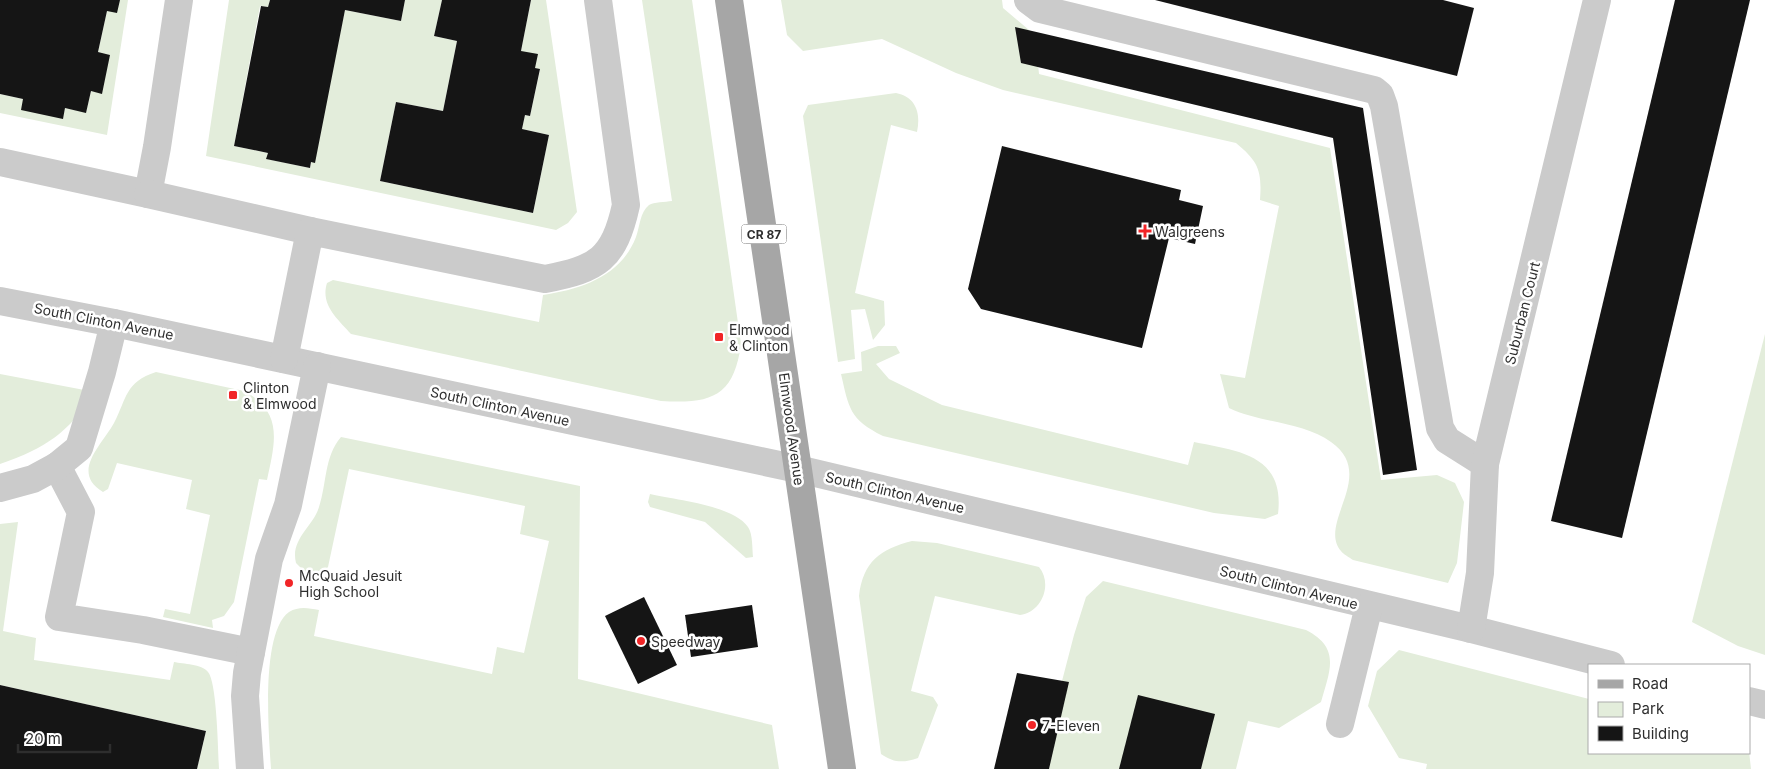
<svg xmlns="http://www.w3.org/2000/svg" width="1765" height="769" font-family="Inter,sans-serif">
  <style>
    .green { fill: #e3eddb }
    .building { fill: #151515 }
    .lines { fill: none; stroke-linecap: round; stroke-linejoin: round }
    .minor { stroke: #cbcbcb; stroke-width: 28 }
    .major { stroke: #a6a6a6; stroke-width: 28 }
    .poi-dot { fill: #f12527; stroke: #fff; stroke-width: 2 }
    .labels { text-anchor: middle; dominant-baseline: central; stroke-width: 5; stroke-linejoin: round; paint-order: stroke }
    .shield { fill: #fff; stroke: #6d6d6d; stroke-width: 1 }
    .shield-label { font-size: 12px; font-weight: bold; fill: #2e2e2e }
    .poi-label { font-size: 14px; fill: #2e2e2e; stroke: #fff; text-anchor: start }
    .street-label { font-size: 14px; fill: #2e2e2e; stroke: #fff }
  </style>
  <rect width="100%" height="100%" fill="#fff"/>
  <g class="green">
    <polygon points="120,0 128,0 107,135 0,113 0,94 23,99 63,118 65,108 86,112 91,91 102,93 109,55 98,52 107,11"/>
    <polygon points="229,0 270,0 268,7 260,6 234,146 268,153 267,159 310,168 345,10 401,21 405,0 442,0 434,36 457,41 443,111 396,102 380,181 533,213 549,135 522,129 525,115 530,116 540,70 535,68 521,51 531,0 546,0 577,212 568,223 556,230 206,156"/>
    <path d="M 642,0 L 692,0 L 741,344 C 734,397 711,404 661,401 L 351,334 C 338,319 320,305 327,283 L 333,280 L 539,322 L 543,295 C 582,289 621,276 636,237 C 640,226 640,212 649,205 C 654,202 665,202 672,201 Z"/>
    <path d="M 781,0 L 1002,0 L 1003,8 L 1035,35 L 1039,74 L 1330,148 L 1381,480 L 1437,475 L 1455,483 L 1464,502 L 1457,563 L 1448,583 L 1353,560 C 1349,557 1343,554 1341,551 C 1317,523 1378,475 1331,442 C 1304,422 1260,423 1229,408 L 1220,374 L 1245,378 L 1279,206 L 1260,200 C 1262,171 1259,162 1236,143 L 1003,90 L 956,73 L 882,39 L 803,51 L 787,35 Z"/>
    <path d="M 896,93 C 916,97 921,113 917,132 L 891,125 L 855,293 L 884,301 L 885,325 L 873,340 L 865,309 L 851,310 L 855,359 L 838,362 L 803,116 L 808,105 Z"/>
    <polygon points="1765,334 1765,655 1738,646 1692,622"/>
    <path d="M 878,346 L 896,346 L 900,353 L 876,364 L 889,379 L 942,405 L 1188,465 L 1194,442 C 1239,451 1285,455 1278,514 L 1265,519 L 1214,513 L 883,436 C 849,419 849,408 841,374 L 862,371 L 861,352 Z"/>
    <path d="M 156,372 L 244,391 C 284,412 275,443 267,480 L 259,479 L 234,602 L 224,616 L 212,620 L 213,628 L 163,617 L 165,609 L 190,614 L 210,515 L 186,509 L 192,480 L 117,463 L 108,489 L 103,492 C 70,472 102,445 114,423 C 127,398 125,382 156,372 Z"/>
    <path d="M 0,374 L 95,392 C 68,433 46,448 0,464 Z"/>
    <path d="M 341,437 L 580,486 L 578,679 L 772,725 L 779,769 L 271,769 C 269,736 260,633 289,612 C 299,606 308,608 319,610 L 314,636 L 492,674 L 497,647 L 524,653 L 549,541 L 520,534 L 525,506 L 349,469 L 328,567 L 319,576 L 306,573 L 296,563 C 290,539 313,527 319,507 C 327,483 324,457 341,437 Z"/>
    <path d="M 650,494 C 675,500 733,505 748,527 C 753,534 752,549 753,557 L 746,558 L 705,522 L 650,507 L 648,502 Z"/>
    <path d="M 18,522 L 3,631 L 36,638 L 34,660 L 170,680 L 174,662 C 183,664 202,664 208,672 C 217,682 218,751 219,769 L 197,769 L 206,731 L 0,685 L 0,524 Z"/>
    <path d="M 912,541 L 937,543 L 1039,567 C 1053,584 1042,612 1020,615 L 935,596 L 911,691 L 933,697 L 938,705 L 918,758 C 903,763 894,763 881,754 L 859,596 C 863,562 880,549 912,541 Z"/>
    <path d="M 1103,581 L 1306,630 C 1341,648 1330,670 1321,702 L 1279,728 L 1248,721 L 1236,769 L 1049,769 L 1062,681 L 1074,635 L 1086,597 Z"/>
    <polygon points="1399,650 1589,699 1589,753 1749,753 1749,751 1751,769 1426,769 1427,764 1399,758 1368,706 1377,671"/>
  </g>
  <g class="building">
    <polygon points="0,0 120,0 117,13 107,11 98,52 110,55 102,94 91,91 86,113 65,108 63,119 21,110 23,99 0,94"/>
    <polygon points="270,0 405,0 401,21 345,10 315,163 311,162 310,168 266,159 268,153 234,146 261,6 268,7"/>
    <polygon points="442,0 531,0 521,51 538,54 535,68 540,69 530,116 525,115 522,129 549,135 533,213 380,181 396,102 443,111 457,41 434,36"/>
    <polygon points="1155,0 1443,0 1474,8 1457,76"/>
    <polygon points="1675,0 1750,0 1622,538 1551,521"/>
    <polygon points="1015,27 1363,108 1417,470 1383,475 1333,138 1021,63"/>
    <polygon points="1002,146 1181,190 1179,200 1203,206 1195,244 1169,238 1142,348 981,309 968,289"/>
    <polygon points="644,597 677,665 638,684 605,616"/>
    <polygon points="752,605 758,647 691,657 685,615"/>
    <polygon points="1017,673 1069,682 1049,769 994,769"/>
    <polygon points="0,685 206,731 197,769 0,769"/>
    <polygon points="1138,695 1215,714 1201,769 1119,769"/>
  </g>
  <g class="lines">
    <g class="minor">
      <polyline points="1028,0 1040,9 1374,90 1380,95 1384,106 1440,428 1447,440 1485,464"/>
      <polyline points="0,162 148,194 157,147 179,0"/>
      <polyline points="148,194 310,231"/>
      <polyline points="0,301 114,323 798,469 1471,629 1611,665"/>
      <path d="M 284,359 L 310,231 L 545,279 C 598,269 614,259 626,205 L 598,0"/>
      <polyline points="57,466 81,512 59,617 143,630 251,652"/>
      <polyline points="0,488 33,479 57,466 79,448 102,372 114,323"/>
      <polyline points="1471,629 1480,573 1485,464 1597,0"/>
      <polyline points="1749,701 1765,705"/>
      <polyline points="1340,724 1369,606"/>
      <polyline points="250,769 245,696 247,673 269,559 288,505 317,366"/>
    </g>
    <polyline class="major" points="729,0 842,769"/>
  </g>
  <g class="poi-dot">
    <path d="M1142.5 223.5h5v5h5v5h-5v5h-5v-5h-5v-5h5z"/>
    <rect x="714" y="332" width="10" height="10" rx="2.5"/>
    <rect x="228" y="390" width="10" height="10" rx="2.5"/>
    <circle cx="289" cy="583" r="5"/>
    <circle cx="641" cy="641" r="5"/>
    <circle cx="1032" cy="725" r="5"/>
  </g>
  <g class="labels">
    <rect class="shield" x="741.5" y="224.5" width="45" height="19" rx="4"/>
    <g class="shield-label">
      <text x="764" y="234">CR 87</text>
    </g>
    <g class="poi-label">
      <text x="1155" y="231">Walgreens</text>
      <text x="729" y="329">Elmwood<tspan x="729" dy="16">&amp; Clinton</tspan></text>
      <text x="243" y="387">Clinton<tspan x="243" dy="16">&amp; Elmwood</tspan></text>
      <text x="299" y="575">McQuaid Jesuit<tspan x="299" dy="16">High School</tspan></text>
      <text x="651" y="641">Speedway</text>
      <text x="1042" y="725">7-Eleven</text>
    </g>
    <g class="street-label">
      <text transform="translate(1522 313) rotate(-76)">Suburban Court</text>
      <text transform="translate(104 321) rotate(11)">South Clinton Avenue</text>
      <text transform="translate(500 406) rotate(12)">South Clinton Avenue</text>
      <text transform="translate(792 429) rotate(82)">Elmwood Avenue</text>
      <text transform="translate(895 492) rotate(13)">South Clinton Avenue</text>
      <text transform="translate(1289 587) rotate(14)">South Clinton Avenue</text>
    </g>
  </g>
  <rect x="1588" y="664" width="162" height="90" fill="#ffffff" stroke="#ababab"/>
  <rect x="1598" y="680" width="25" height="8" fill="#a6a6a6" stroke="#ababab"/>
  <text x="1632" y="689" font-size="15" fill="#2e2e2e">Road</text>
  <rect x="1598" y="702" width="25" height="15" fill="#e3eddb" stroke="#ababab"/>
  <text x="1632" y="714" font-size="15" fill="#2e2e2e">Park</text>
  <rect x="1598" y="726" width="25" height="15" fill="#151515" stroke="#ababab"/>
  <text x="1632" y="739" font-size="15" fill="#2e2e2e">Building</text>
  <path d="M18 744v8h92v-8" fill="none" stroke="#2e2e2e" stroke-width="2.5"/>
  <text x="25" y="744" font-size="15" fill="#2e2e2e" stroke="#ffffff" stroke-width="4" paint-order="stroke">20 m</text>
</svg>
